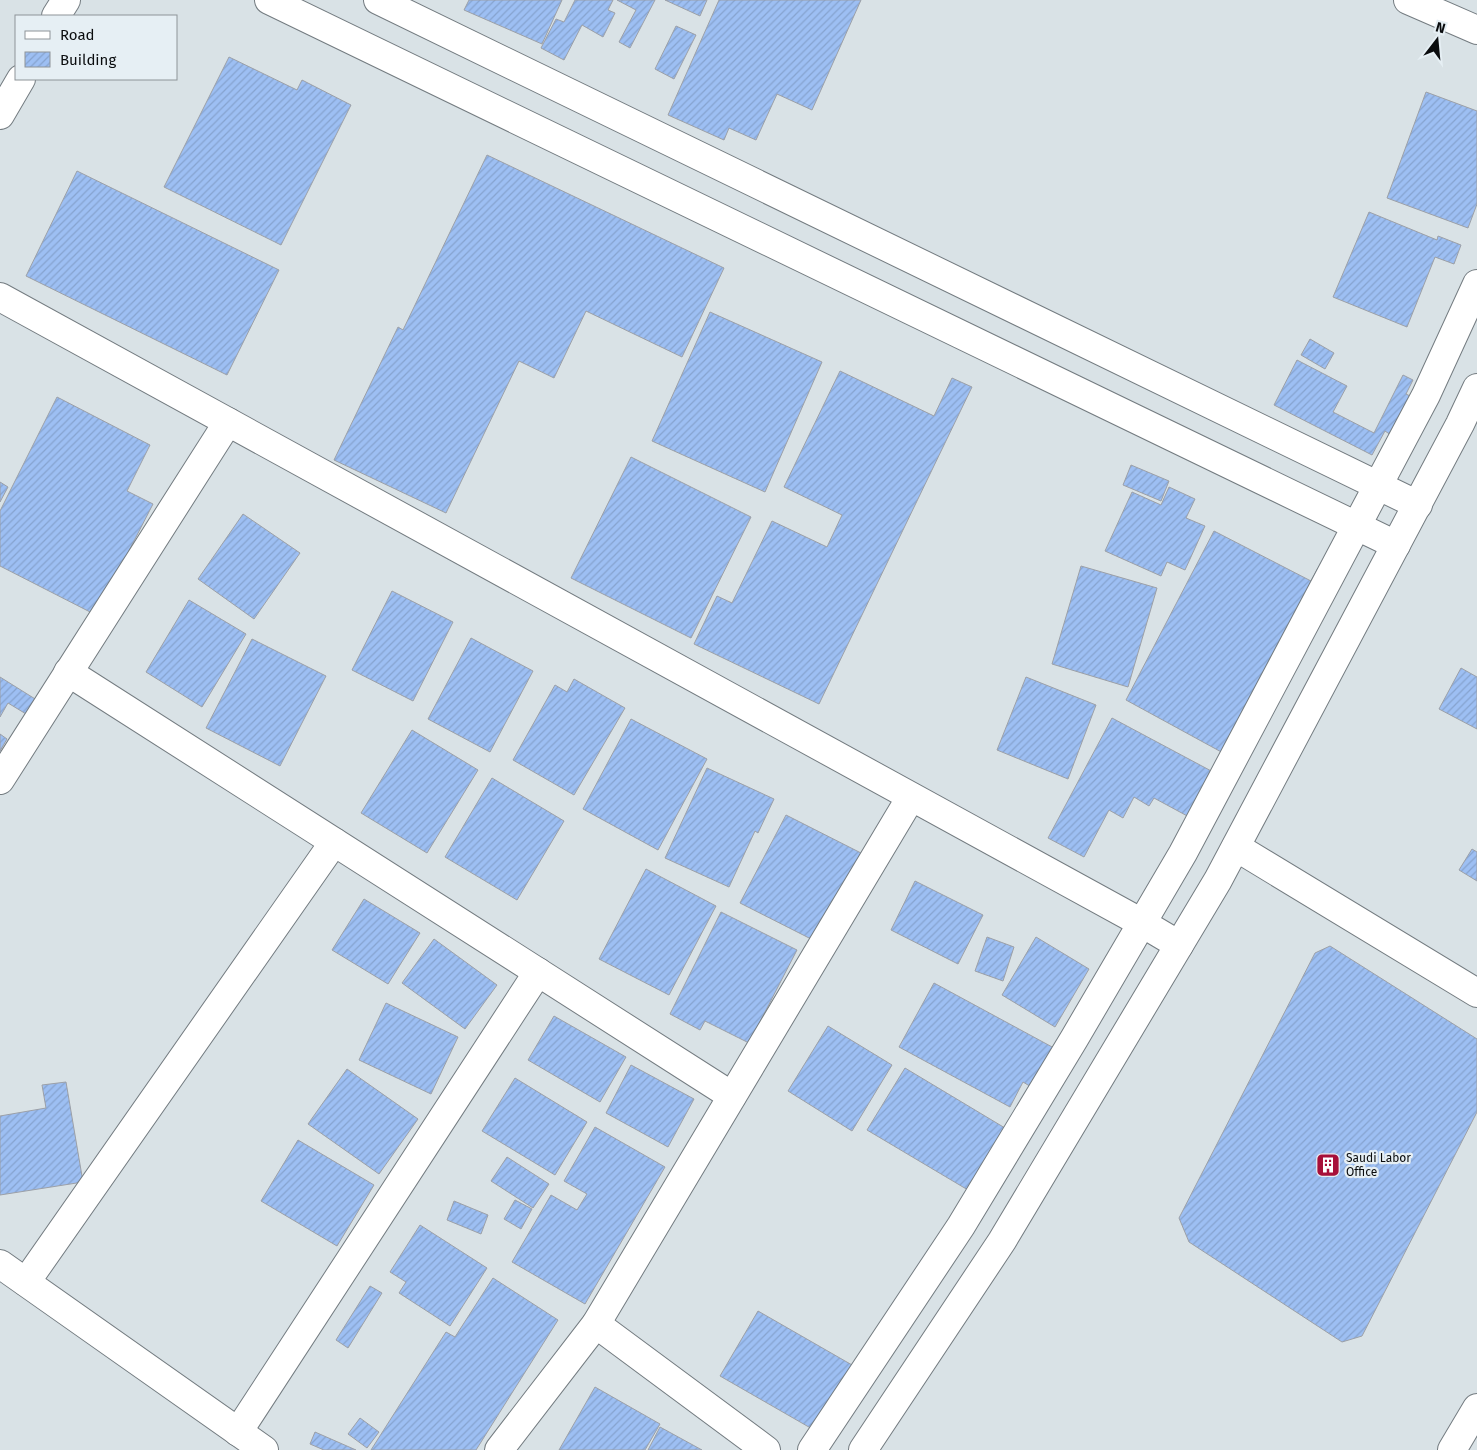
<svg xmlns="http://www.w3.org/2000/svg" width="1477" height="1450" font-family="'Fira Sans',sans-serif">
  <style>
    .building { fill: url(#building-hatch); stroke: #9ca0a7 }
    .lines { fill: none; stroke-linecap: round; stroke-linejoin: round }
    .street-casing { stroke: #747c81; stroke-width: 30 }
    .secondary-casing { stroke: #747c81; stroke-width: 30 }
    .street { stroke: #fff; stroke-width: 28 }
    .secondary { stroke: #fff; stroke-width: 28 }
    .labels { text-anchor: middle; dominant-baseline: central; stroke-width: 4.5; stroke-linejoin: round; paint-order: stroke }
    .poi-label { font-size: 12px; fill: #0a0c0e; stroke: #e6eff4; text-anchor: start }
  </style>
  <defs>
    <pattern id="building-hatch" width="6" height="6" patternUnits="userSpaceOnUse" patternTransform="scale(1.25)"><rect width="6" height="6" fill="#9dbff3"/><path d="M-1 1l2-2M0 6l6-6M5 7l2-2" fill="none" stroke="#86a3cf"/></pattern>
  </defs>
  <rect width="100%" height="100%" fill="#d9e2e6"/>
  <g class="building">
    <polygon points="469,0 562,0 542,44 464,10"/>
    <polygon points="575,0 613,0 608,10 615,13 603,37 582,25 564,60 541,48 556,19 564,22"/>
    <polygon points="617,0 655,0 630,48 619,42 636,10"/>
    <polygon points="665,0 707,0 700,16"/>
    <polygon points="719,0 861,0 812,110 777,94 756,140 729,128 724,140 668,115"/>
    <polygon points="676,26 696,35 674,79 655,69"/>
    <polygon points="229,57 297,90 302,80 351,105 281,245 164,187"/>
    <polygon points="1426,92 1477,111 1477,204 1468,228 1387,198"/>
    <polygon points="487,155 724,268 682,357 586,311 554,378 519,361 446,513 334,460 398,327 403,330"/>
    <polygon points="77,171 279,270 227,375 26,276"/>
    <polygon points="1369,212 1437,240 1438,236 1461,245 1454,264 1435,257 1407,327 1333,297"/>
    <polygon points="710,312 822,362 765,492 652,441"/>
    <polygon points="1310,339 1334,353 1325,369 1301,355"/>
    <polygon points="1297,360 1347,386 1333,412 1374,433 1403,375 1413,380 1406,394 1412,397 1397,439 1385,431 1372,455 1274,405"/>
    <polygon points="840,371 934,416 952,378 972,387 819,704 694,644 717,596 732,603 772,521 827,547 842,515 784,487"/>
    <polygon points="57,397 150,445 127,491 153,504 96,615 0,566 0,511"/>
    <polygon points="631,457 751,517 691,638 571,578"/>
    <polygon points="1131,465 1169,481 1161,501 1123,485"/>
    <polygon points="0,482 8,487 0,502"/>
    <polygon points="1169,487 1195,499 1186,518 1205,526 1185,570 1167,562 1161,576 1105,551 1132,492 1161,505"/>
    <polygon points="243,514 300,553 254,619 198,579"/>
    <polygon points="1214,531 1311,581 1318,568 1327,574 1225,754 1126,700"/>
    <polygon points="1081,566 1157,588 1128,687 1052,664"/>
    <polygon points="392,591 453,622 413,701 352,670"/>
    <polygon points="189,600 246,634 202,707 146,672"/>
    <polygon points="471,638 533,671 490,752 428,719"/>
    <polygon points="252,639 326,676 280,766 206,728"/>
    <polygon points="1461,668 1477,677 1477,729 1439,709"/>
    <polygon points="0,677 40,702 31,717 8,703 0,717"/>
    <polygon points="1026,677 1096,705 1068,779 997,750"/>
    <polygon points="574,679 625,708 574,795 513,760 555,685 567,692"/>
    <polygon points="1112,718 1215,773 1191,818 1154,798 1149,806 1134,797 1123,818 1109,810 1084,857 1048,838"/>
    <polygon points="631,719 707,759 658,850 583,809"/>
    <polygon points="412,730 478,770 427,853 361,813"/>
    <polygon points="0,734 7,739 0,751"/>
    <polygon points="707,768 774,799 758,833 755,831 729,887 665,858"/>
    <polygon points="492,778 564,821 517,900 445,857"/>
    <polygon points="786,815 861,853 815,941 740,903"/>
    <polygon points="1472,849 1477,852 1477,881 1459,870"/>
    <polygon points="646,869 716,906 669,995 599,959"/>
    <polygon points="915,881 983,915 958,964 891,930"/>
    <polygon points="364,899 420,933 388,984 332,950"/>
    <polygon points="721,912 797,950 749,1043 705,1021 700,1030 670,1014"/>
    <polygon points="987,937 1014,947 1003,981 975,971"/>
    <polygon points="1036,937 1089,969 1055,1027 1002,995"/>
    <polygon points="434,939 497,985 465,1029 402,983"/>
    <polygon points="1330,946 1477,1039 1477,1112 1362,1336 1342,1342 1189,1242 1179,1218 1315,953"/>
    <polygon points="934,983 1054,1048 1033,1088 1023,1082 1010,1107 899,1047"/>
    <polygon points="386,1003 458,1037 431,1094 359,1060"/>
    <polygon points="554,1016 626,1057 600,1102 528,1060"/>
    <polygon points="828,1026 892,1065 852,1131 788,1091"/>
    <polygon points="631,1065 694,1099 668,1147 606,1113"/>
    <polygon points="905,1068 1005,1128 968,1190 867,1130"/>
    <polygon points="347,1069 418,1119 379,1174 308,1124"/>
    <polygon points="515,1078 587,1122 555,1175 482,1131"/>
    <polygon points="66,1082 83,1182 0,1195 0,1116 46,1108 42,1085"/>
    <polygon points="595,1127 665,1167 585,1304 512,1262 551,1195 577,1210 587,1194 564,1181"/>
    <polygon points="298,1140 374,1185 337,1246 261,1201"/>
    <polygon points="507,1157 549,1184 533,1208 491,1181"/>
    <polygon points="515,1200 532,1209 521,1229 504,1219"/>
    <polygon points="454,1201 488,1215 481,1234 447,1220"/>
    <polygon points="420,1225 487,1268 450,1326 399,1293 406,1282 390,1272"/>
    <polygon points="493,1278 558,1320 476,1450 371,1450 446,1332 455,1337"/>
    <polygon points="370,1286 382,1293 348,1348 336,1340"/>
    <polygon points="758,1311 859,1369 821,1434 720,1376"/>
    <polygon points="595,1387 660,1424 645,1450 559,1450"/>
    <polygon points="360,1418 379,1432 367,1448 348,1434"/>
    <polygon points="660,1427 702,1450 648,1450"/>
    <polygon points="315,1432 356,1450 324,1450 310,1444"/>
  </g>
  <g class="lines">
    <g class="street-casing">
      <g id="street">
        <polyline points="269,0 1396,545"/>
        <polyline points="378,0 1418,505"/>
        <polyline points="1408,0 1477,30"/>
        <polyline points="0,297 1142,923 1179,945"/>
        <polyline points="68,672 732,1096"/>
        <polyline points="0,780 228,422"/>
        <polyline points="1236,847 1477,993"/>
        <polyline points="0,1264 264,1450"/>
        <polyline points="26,1282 334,842"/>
        <polyline points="596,1324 766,1450"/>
        <polyline points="238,1432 538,972"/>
        <polyline points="499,1450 596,1324 911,797"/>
        <polyline points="812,1450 961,1226 1074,1039 1183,853 1426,395 1477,284"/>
        <polyline points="863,1450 1002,1241 1218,880 1460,424 1477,388"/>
        <polyline points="1452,1450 1477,1408"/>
      </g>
    </g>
    <g class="secondary-casing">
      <g id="secondary">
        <polyline points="56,16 66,0"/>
        <polyline points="0,115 21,79"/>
      </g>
    </g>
    <use href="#street" class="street"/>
    <use href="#secondary" class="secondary"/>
  </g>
  <defs>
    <g id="building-square" transform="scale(1.25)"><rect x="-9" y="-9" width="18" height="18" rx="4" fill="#a70f39" stroke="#e6eff4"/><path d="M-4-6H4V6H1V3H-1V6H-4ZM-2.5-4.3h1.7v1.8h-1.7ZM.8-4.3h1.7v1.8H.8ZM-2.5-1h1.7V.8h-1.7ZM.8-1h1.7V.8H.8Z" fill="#fff"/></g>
  </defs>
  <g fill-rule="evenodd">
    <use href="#building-square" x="1328" y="1165"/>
  </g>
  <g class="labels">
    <g class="poi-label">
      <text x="1346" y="1158">Saudi Labor<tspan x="1346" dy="14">Office</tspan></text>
    </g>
  </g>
  <rect x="15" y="15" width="162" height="65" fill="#e6eff4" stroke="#8e9498"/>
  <rect x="25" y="31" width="25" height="8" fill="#ffffff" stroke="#8e9498"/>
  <text x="60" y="40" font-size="15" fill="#0a0c0e">Road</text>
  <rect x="25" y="52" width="25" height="15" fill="url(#building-hatch)" stroke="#8e9498"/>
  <text x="60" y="65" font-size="15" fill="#0a0c0e">Building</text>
  <g transform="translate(1437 40) rotate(16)" stroke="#e6eff4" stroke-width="4" paint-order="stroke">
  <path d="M0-4L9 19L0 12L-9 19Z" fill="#0a0c0e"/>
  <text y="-8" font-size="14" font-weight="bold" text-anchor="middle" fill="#0a0c0e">N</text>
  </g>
</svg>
